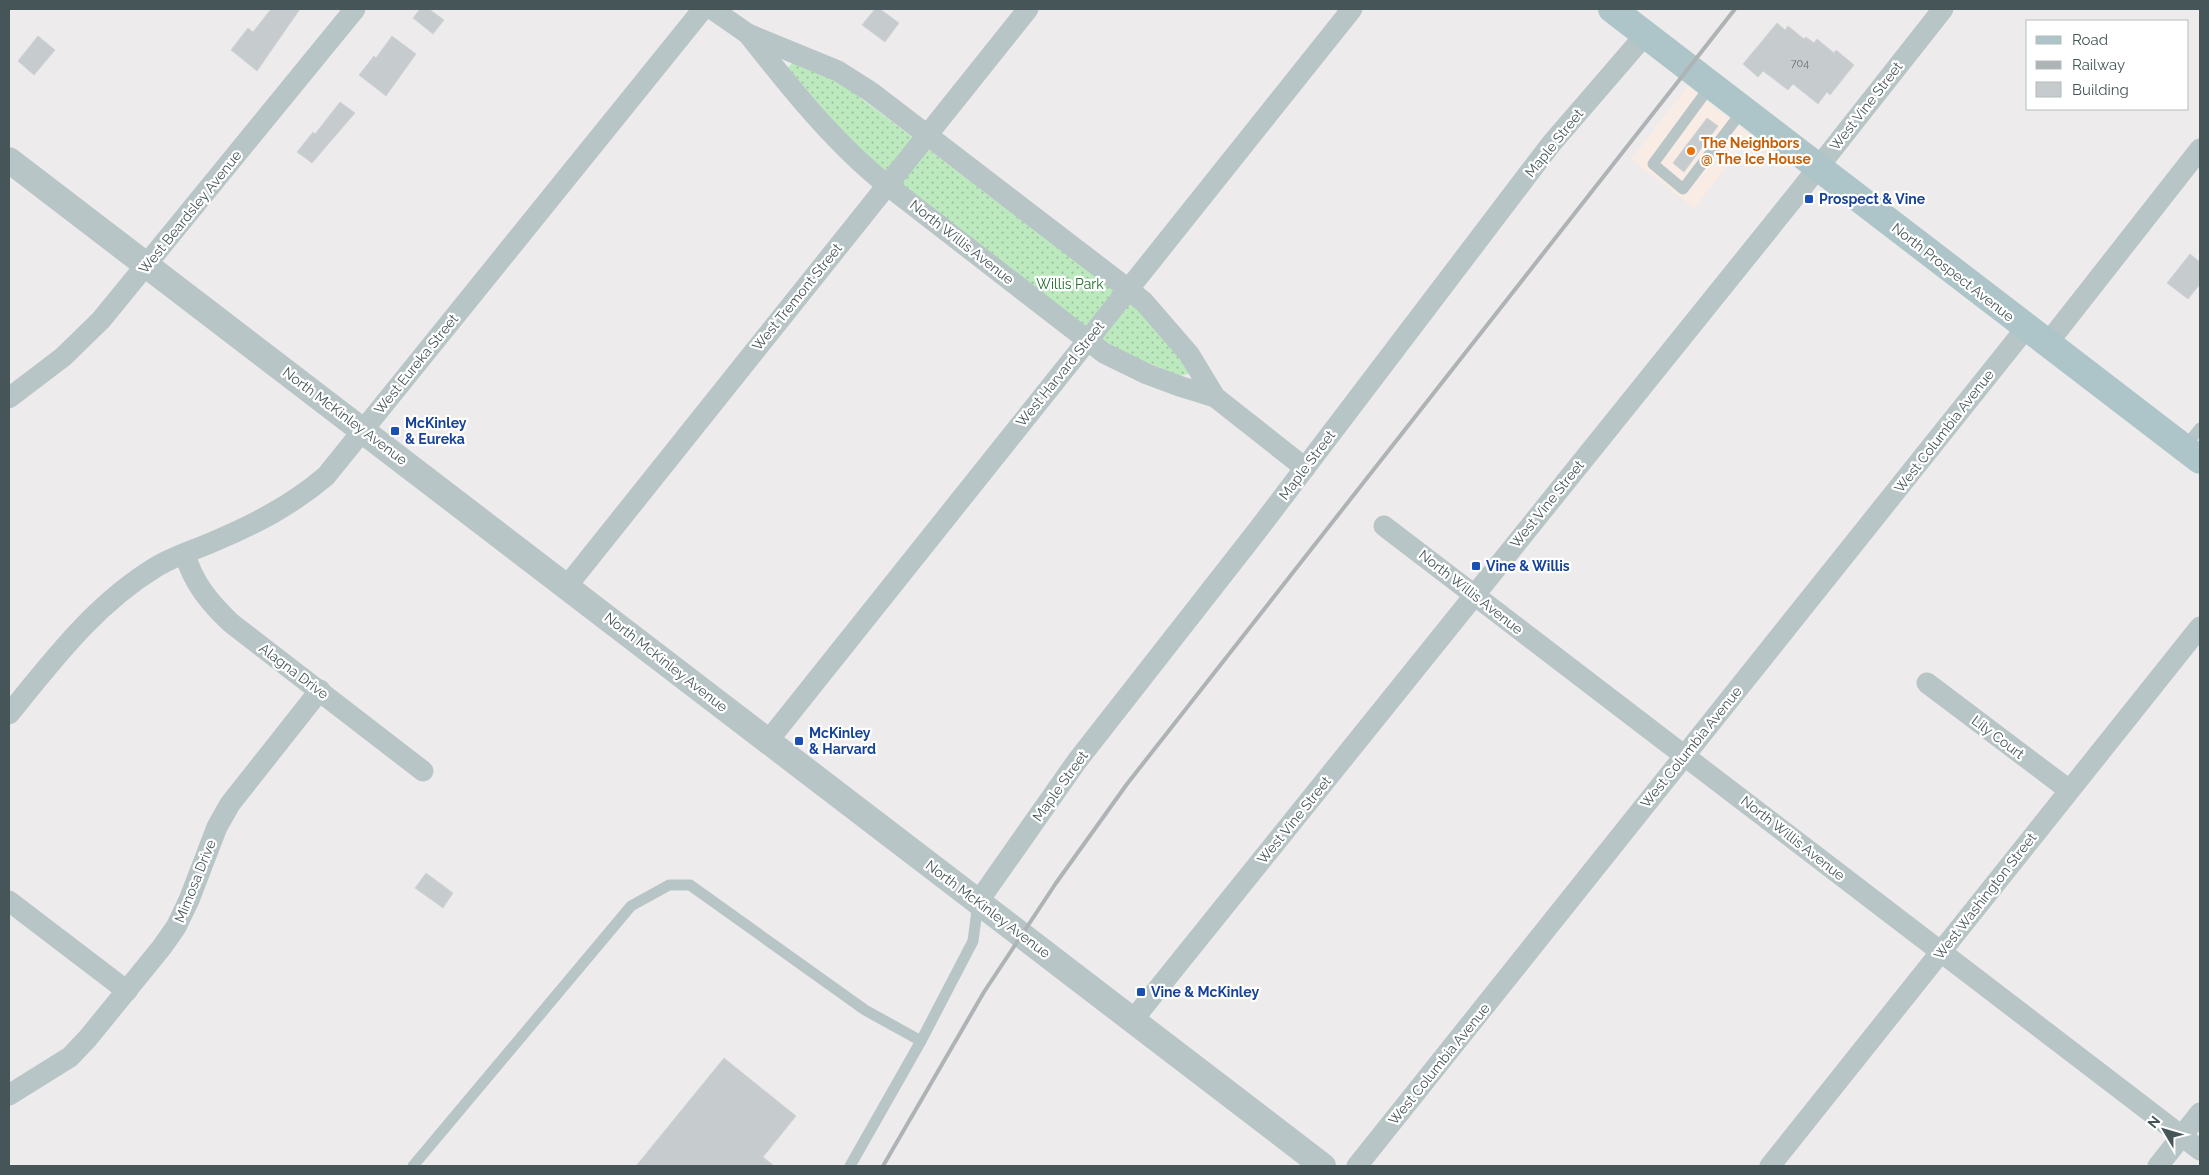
<svg xmlns="http://www.w3.org/2000/svg" width="2209" height="1175" font-family="Raleway,sans-serif">
  <style>
    .commercial { fill: #f9ece5 }
    .grass { fill: url(#grass-dots) }
    .building { fill: #c6cbcd; stroke: #d0d4d7 }
    .lines { fill: none; stroke-linecap: round; stroke-linejoin: round }
    .service { stroke: #b8c5c7; stroke-width: 11 }
    .minor { stroke: #b8c5c7; stroke-width: 21 }
    .tertiary { stroke: #b8c5c7; stroke-width: 26 }
    .primary { stroke: #adc5c8; stroke-width: 28 }
    .rail { stroke: #aeb3b5; stroke-width: 4 }
    .food-dot { fill: #e8710a; stroke: #fff; stroke-width: 2 }
    .transit-dot { fill: #1a4fb4; stroke: #fff; stroke-width: 2 }
    .labels { text-anchor: middle; dominant-baseline: central; stroke-width: 4.5; stroke-linejoin: round; paint-order: stroke }
    .number-label { font-size: 11px; fill: #667274 }
    .street-label { font-size: 14px; fill: #465557; stroke: #fff }
    .food-label { font-size: 14px; font-weight: bold; fill: #c56008; stroke: #fff; text-anchor: start }
    .transit-label { font-size: 14px; font-weight: bold; fill: #164399; stroke: #fff; text-anchor: start }
    .park-label { font-size: 14px; fill: #1f6f2a; stroke: #fff }
  </style>
  <defs>
    <pattern id="grass-dots" width="8" height="8" patternUnits="userSpaceOnUse" patternTransform="scale(1.25)"><rect width="8" height="8" fill="#bde9be"/><path d="M2 2h.1M6 6h.1" fill="none" stroke="#9bc09d" stroke-width="1.8" stroke-linecap="round"/></pattern>
  </defs>
  <rect width="100%" height="100%" fill="#eeebec"/>
  <polygon class="commercial" points="1688,86 1751,136 1694,208 1631,159"/>
  <polygon class="grass" points="792,63 833,77 1144,313 1190,369 1188,374 1180,376 1120,351 1066,314 861,153 788,68"/>
  <g class="building">
    <polygon points="271,9 300,9 257,71 231,50 248,28 253,32"/>
    <polygon points="420,9 429,9 444,20 433,34 413,18"/>
    <polygon points="875,9 880,9 899,23 885,42 862,25"/>
    <polygon points="1777,23 1785,30 1788,26 1804,39 1806,37 1814,43 1817,39 1834,53 1836,50 1854,65 1830,95 1827,92 1818,104 1793,84 1788,90 1763,71 1758,77 1743,64"/>
    <polygon points="38,36 55,50 34,75 18,61"/>
    <polygon points="392,36 416,54 386,96 359,75 374,56 376,58"/>
    <polygon points="340,102 355,113 312,163 297,152 313,132 315,134"/>
    <polygon points="1707,118 1718,126 1684,172 1673,163"/>
    <polygon points="2190,254 2200,262 2200,284 2188,299 2167,283"/>
    <polygon points="426,873 453,893 443,908 415,888"/>
    <polygon points="724,1058 796,1116 763,1157 774,1166 636,1166"/>
  </g>
  <g class="lines">
    <g class="service">
      <polyline points="1711,85 1653,164 1683,189 1743,110"/>
      <polyline points="2184,448 2200,428"/>
      <polyline points="413,1166 631,906 669,885 690,885 865,1010 921,1041"/>
      <polyline points="850,1166 921,1041 973,941 978,903"/>
    </g>
    <g class="minor">
      <polyline points="712,9 748,34 838,71 871,92 1128,289 1144,302 1189,354 1215,397 1305,468"/>
      <path d="M 748,34 C 788,85 836,145 887,185 L 1104,353 L 1147,374 L 1179,386 L 1215,397"/>
      <polyline points="2047,344 2200,149"/>
      <polyline points="9,398 63,357 101,320 355,9"/>
      <polyline points="1384,526 2200,1150"/>
      <path d="M 185,554 C 193,583 210,603 231,623 L 423,771"/>
      <polyline points="567,586 1028,9"/>
      <polyline points="1927,683 2069,790"/>
      <path d="M 9,714 C 53,660 95,604 156,567 C 174,556 195,550 215,541 C 255,524 292,505 326,476 L 703,9"/>
      <polyline points="768,741 1352,9"/>
      <polyline points="9,901 127,991"/>
      <polyline points="978,902 1077,761 1257,531 1551,144 1645,35"/>
      <polyline points="1132,1021 1798,193 1943,9"/>
      <polyline points="9,1095 70,1057 88,1038 162,947 176,927 189,900 217,827 230,804 320,690"/>
      <polyline points="1357,1166 2026,328"/>
      <polyline points="1770,1166 2200,627"/>
      <polyline points="2158,1166 2200,1113"/>
    </g>
    <polyline class="tertiary" points="9,160 1323,1166"/>
    <polyline class="primary" points="1612,9 2200,460"/>
    <polyline class="rail" points="883,1166 984,992 1056,883 1127,784 1735,9"/>
  </g>
  <circle class="food-dot" cx="1691" cy="151" r="5"/>
  <g class="transit-dot">
    <rect x="1804" y="194" width="10" height="10" rx="2.5"/>
    <rect x="390" y="426" width="10" height="10" rx="2.5"/>
    <rect x="1471" y="561" width="10" height="10" rx="2.5"/>
    <rect x="794" y="736" width="10" height="10" rx="2.5"/>
    <rect x="1136" y="987" width="10" height="10" rx="2.5"/>
  </g>
  <g class="labels">
    <g class="number-label">
      <text x="1800" y="63">704</text>
    </g>
    <g class="street-label">
      <text transform="translate(1866 106) rotate(-52)">West Vine Street</text>
      <text transform="translate(1554 143) rotate(-51)">Maple Street</text>
      <text transform="translate(190 212) rotate(-51)">West Beardsley Avenue</text>
      <text transform="translate(962 242) rotate(38)">North Willis Avenue</text>
      <text transform="translate(1953 272) rotate(38)">North Prospect Avenue</text>
      <text transform="translate(797 297) rotate(-51)">West Tremont Street</text>
      <text transform="translate(416 364) rotate(-51)">West Eureka Street</text>
      <text transform="translate(1060 374) rotate(-51)">West Harvard Street</text>
      <text transform="translate(345 416) rotate(37)">North McKinley Avenue</text>
      <text transform="translate(1944 431) rotate(-52)">West Columbia Avenue</text>
      <text transform="translate(1307 465) rotate(-53)">Maple Street</text>
      <text transform="translate(1547 504) rotate(-51)">West Vine Street</text>
      <text transform="translate(1471 592) rotate(38)">North Willis Avenue</text>
      <text transform="translate(666 662) rotate(38)">North McKinley Avenue</text>
      <text transform="translate(294 671) rotate(37)">Alagna Drive</text>
      <text transform="translate(1998 737) rotate(37)">Lily Court</text>
      <text transform="translate(1691 747) rotate(-51)">West Columbia Avenue</text>
      <text transform="translate(1060 786) rotate(-54)">Maple Street</text>
      <text transform="translate(1294 820) rotate(-51)">West Vine Street</text>
      <text transform="translate(1793 838) rotate(38)">North Willis Avenue</text>
      <text transform="translate(195 881) rotate(-68)">Mimosa Drive</text>
      <text transform="translate(1985 896) rotate(-52)">West Washington Street</text>
      <text transform="translate(988 909) rotate(37)">North McKinley Avenue</text>
      <text transform="translate(1439 1064) rotate(-51)">West Columbia Avenue</text>
    </g>
    <g class="food-label">
      <text x="1701" y="143">The Neighbors<tspan x="1701" dy="16">@ The Ice House</tspan></text>
    </g>
    <g class="transit-label">
      <text x="1819" y="199">Prospect &amp; Vine</text>
      <text x="405" y="423">McKinley<tspan x="405" dy="16">&amp; Eureka</tspan></text>
      <text x="1486" y="566">Vine &amp; Willis</text>
      <text x="809" y="733">McKinley<tspan x="809" dy="16">&amp; Harvard</tspan></text>
      <text x="1151" y="992">Vine &amp; McKinley</text>
    </g>
    <g class="park-label">
      <text x="1070" y="284">Willis Park</text>
    </g>
  </g>
  <rect width="2209" height="1175" fill="none" stroke="#465557" stroke-width="20"/>
  <rect x="2026" y="20" width="162" height="90" fill="#ffffff" stroke="#b5bbbc"/>
  <rect x="2036" y="36" width="25" height="8" fill="#adc5c8" stroke="#b5bbbc"/>
  <text x="2072" y="45" font-size="15" fill="#465557">Road</text>
  <rect x="2036" y="61" width="25" height="8" fill="#aeb3b5" stroke="#b5bbbc"/>
  <text x="2072" y="70" font-size="15" fill="#465557">Railway</text>
  <rect x="2036" y="82" width="25" height="15" fill="#c6cbcd" stroke="#b5bbbc"/>
  <text x="2072" y="95" font-size="15" fill="#465557">Building</text>
  <g transform="translate(2164 1130) rotate(308)" stroke="#ffffff" stroke-width="4" paint-order="stroke">
  <path d="M0-4L9 19L0 12L-9 19Z" fill="#465557"/>
  <text y="-8" font-size="14" font-weight="bold" text-anchor="middle" fill="#465557">N</text>
  </g>
</svg>
